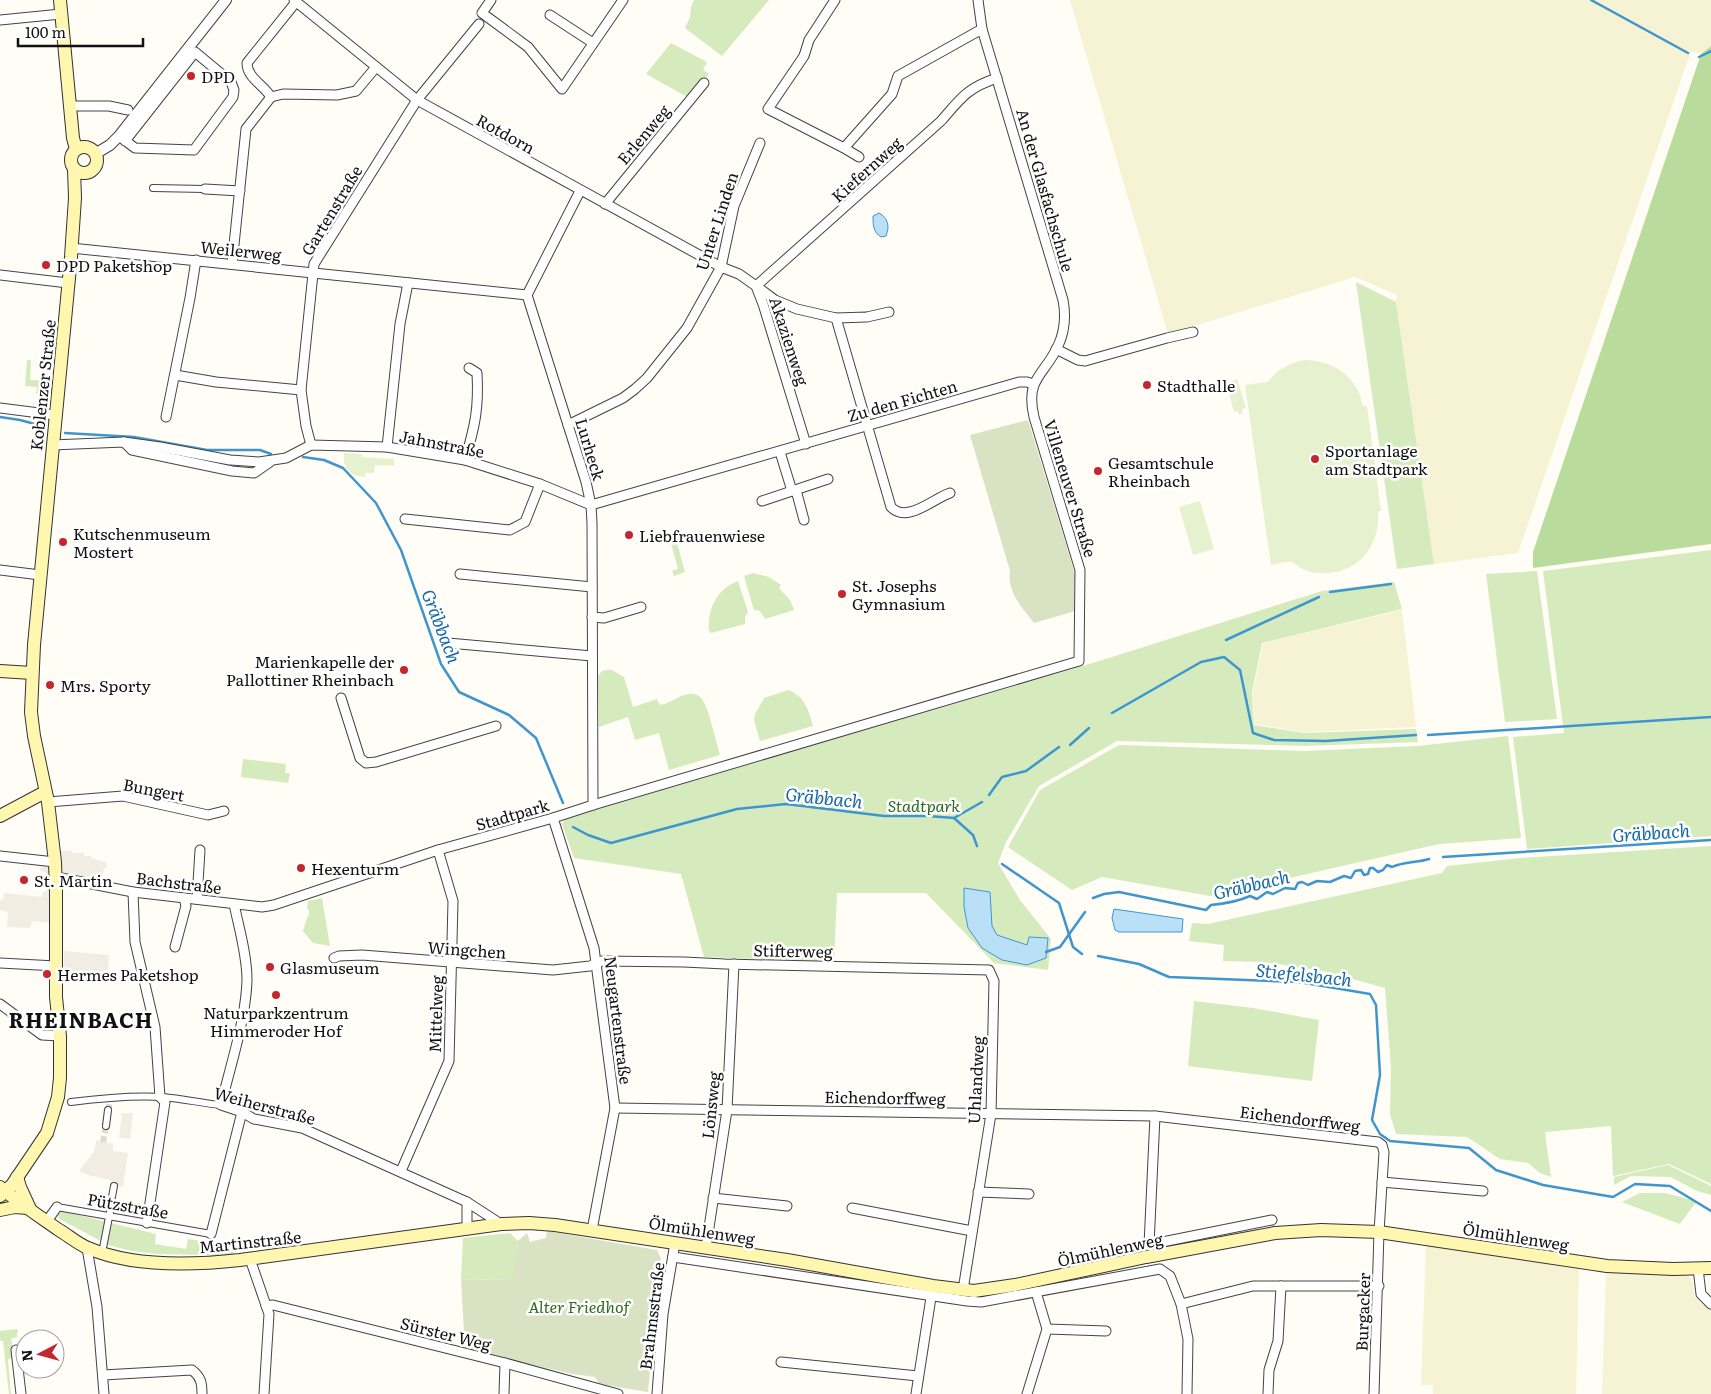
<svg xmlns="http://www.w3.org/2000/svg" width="1711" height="1394" font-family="Literata,serif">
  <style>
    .farmland { fill: #f6f3d4 }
    .green { fill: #d5ebbd }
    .forest { fill: #b9dc9c }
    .cemetery { fill: #d9e3c4 }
    .pitch { fill: #e6f2cf }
    .plaza { fill: #f1ede2 }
    .water { fill: #b9e0f7; stroke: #3f96cf }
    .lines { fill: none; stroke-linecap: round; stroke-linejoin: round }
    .stream { stroke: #3f96cf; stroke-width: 2.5 }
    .pedestrian-tunnel { stroke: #dbdad3; stroke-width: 6; stroke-dasharray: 6 3; stroke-linecap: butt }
    .pedestrian-casing { stroke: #444; stroke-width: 8 }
    .minor-casing { stroke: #444; stroke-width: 11 }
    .tertiary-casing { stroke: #444; stroke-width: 12 }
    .secondary-casing { stroke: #333; stroke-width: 14 }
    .pedestrian { stroke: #fff; stroke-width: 6 }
    .minor { stroke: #fff; stroke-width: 9 }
    .tertiary { stroke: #fff; stroke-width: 10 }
    .secondary { stroke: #fff6b0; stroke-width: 12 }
    .poi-dot { fill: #c4262e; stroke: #fff; stroke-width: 2 }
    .labels { text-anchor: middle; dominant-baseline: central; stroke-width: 5; stroke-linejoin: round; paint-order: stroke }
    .poi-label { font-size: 16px; fill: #111; stroke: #fff; text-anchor: start }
    .street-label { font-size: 16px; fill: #111; stroke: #fff }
    .park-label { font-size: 16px; font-style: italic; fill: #2f6b1f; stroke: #fff }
    .water-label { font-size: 18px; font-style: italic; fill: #1768a6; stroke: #fff }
    .district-label { font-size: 21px; font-weight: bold; letter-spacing: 1px; fill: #111; stroke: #fff }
  </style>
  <rect width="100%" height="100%" fill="#fffdf5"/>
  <g class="farmland">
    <polygon points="1070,0 1711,0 1711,46 1701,54 1691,51 1518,553 1434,564 1396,302 1397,295 1355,277 1168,334"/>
    <polygon points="1402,610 1416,727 1304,732 1255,724 1253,692 1263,643"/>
    <polygon points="1426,1244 1579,1266 1576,1394 1433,1394 1433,1385 1421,1385"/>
    <polygon points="1606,1270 1685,1273 1693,1282 1694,1295 1699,1303 1711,1309 1711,1394 1602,1394"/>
  </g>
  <g class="green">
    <polygon points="694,0 769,0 722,56 685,28 690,17 691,7"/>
    <polygon points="671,43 707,62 703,70 709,74 689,98 646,74"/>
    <polygon points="1356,282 1396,302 1434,564 1397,569"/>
    <polygon points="27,360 31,360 30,380 46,381 47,375 51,375 50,385 42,384 41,394 36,394 37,387 25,386"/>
    <polygon points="675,536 685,572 674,576 672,571 678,569 671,543 665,544 664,539"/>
    <polygon points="1711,550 1711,836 1527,849 1513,737 1564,733 1543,571"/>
    <polygon points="1537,571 1557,719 1505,722 1486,574"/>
    <polygon points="753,573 769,577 781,585 779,588 790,600 794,610 765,619 760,611 754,610 744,576"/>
    <path d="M 738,581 L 748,612 L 745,617 L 745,624 L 711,633 L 709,631 C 707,609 717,589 738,581 Z"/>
    <polygon points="1394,582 1402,609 1262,643 1252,692 1254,725 1304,733 1416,729 1418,742 1305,746 1117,741 1039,786 1006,842 998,863 1020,900 1051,939 1048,970 994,963 926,893 837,893 834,962 704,957 681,874 574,858 562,824 565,819 1096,662 1322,591"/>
    <path d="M 607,670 L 612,670 L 624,677 L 633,707 L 657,699 L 660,705 C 672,703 678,695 689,694 C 694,693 699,695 702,699 C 709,709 716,742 720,755 L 669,770 L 659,733 L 635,740 L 628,717 L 599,727 L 598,676 L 602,671 Z"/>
    <path d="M 788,690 C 804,695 809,711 813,726 L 760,741 L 754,720 L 755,714 L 762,702 L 764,698 Z"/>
    <polygon points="1508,736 1521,838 1439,844 1210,896 1102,877 1072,890 1008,847 1040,790 1119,745 1305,751 1418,746"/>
    <polygon points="243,759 286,764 285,773 290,773 288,783 241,777"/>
    <polygon points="1711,846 1711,1184 1669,1164 1613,1176 1611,1126 1545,1132 1551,1177 1540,1173 1528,1163 1500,1159 1467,1137 1396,1134 1390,1114 1391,1068 1385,988 1327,972 1265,962 1223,961 1224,945 1189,941 1192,923 1208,924 1442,873 1447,866 1521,858"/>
    <polygon points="322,898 330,946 313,943 303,931 307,918 309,915 309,910 307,909 308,901"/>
    <polygon points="1194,1001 1253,1008 1319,1020 1312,1081 1188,1066"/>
    <polygon points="1668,1165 1711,1186 1711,1195 1697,1191 1671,1177 1631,1176 1614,1185 1614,1177"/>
    <polygon points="1640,1193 1664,1193 1697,1201 1680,1224 1622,1202"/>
    <path d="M 62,1211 L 156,1234 L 155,1244 L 186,1249 L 188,1239 L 214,1243 C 219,1252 227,1253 234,1246 L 235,1251 L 231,1256 L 212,1258 L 208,1255 L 156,1254 L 132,1251 L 108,1245 L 58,1218 L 58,1215 Z"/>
    <polygon points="510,1233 518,1241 514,1279 461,1280 463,1238"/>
    <polygon points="18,1329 17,1337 11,1339 15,1357 8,1359 11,1394 9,1394 3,1341 0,1341 0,1331"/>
  </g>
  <polygon class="forest" points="1711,46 1711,544 1533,568 1533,552 1701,54"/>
  <g class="cemetery">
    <path d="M 1028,420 L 1075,574 L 1075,611 L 1034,623 C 1022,608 1007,592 1010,571 L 970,435 Z"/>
    <polygon points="547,1231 657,1250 661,1259 648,1392 599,1384 595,1377 572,1374 465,1349 461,1280 513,1279 518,1241 527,1233 530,1242 546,1238"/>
  </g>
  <g class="pitch">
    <path d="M 1304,360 C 1333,360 1358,377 1363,406 L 1367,406 L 1381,511 L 1378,511 C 1381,547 1356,576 1319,573 C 1313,573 1306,571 1301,568 C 1297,566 1294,562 1291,562 C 1285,561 1277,564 1271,565 L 1245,385 L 1267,382 L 1279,370 L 1295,362 Z"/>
    <polygon points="1237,379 1246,408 1242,409 1243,413 1239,415 1238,411 1234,412 1226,383"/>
    <polygon points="344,453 362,454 362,457 394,459 394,466 375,465 374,473 365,473 365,477 354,475 346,468 346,465 344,464"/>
    <polygon points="1200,501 1214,549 1193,555 1179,507"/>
  </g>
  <g class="plaza">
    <polygon points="71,850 72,853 84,853 84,856 91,856 91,858 107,863 106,868 104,868 101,886 60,877 59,851"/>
    <polygon points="41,864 52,866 52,923 32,921 30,928 7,927 8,912 0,910 0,900 3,900 4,893 41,897 43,892 46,891 48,877 45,875 45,872 40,871"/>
    <polygon points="64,951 109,955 108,970 96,973 95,971 64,973"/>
    <polygon points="122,1113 133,1113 130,1139 119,1138"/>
    <polygon points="96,1140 113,1144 113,1151 128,1153 123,1187 114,1186 110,1180 88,1175 79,1171 94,1152"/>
  </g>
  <g class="water">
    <path d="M 879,213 C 888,218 890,226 886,236 L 881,237 C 873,232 873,225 873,216 Z"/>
    <polygon points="964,888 990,892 992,926 997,935 1027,945 1029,937 1048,938 1046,958 1027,965 1002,960 982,948 968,928 964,907"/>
    <polygon points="1114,909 1183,919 1182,932 1119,932 1115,930 1112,918"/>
  </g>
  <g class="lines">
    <g class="stream">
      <polyline points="1591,0 1688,53"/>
      <polyline points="1699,57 1711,51"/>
      <polyline points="0,417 20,420 42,426"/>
      <polyline points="65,433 134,437 207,450 260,450 271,454"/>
      <polyline points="303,457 324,460 343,468 376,503 401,550 441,664 459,692 509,715 536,738 563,803"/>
      <polyline points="1330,592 1391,584"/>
      <polyline points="1226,640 1319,597"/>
      <polyline points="1112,713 1201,662 1224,657 1240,670 1253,733 1274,740 1326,741 1416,735"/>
      <polyline points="1428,735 1711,717"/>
      <polyline points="1070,745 1089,728"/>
      <polyline points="989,795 1002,777 1026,771 1059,747"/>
      <polyline points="954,818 982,802"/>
      <polyline points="573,827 588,835 611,843 737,809 786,804 884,816 928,816 954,818 973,835 977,846"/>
      <polyline points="1443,857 1711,840"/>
      <polyline points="1002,864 1059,903 1073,947 1082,954"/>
      <path d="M 1093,898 L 1104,894 L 1119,892 L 1206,910 L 1211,905 C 1223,904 1239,901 1250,896 L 1257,899 L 1267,892 L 1273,894 L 1285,888 L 1295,889 L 1298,883 L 1302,882 L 1308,885 L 1317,881 L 1330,882 L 1344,876 L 1351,878 L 1355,871 L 1361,870 L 1364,875 L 1368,874 L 1370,868 L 1373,868 L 1378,872 L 1383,870 L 1387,865 L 1392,867 C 1404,861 1417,863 1429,859"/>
      <polyline points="1046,952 1060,947 1085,912"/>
      <polyline points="1098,956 1139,964 1169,977 1299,982 1370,994 1376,1005 1380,1075 1372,1120 1380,1134 1390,1141 1469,1148 1496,1170 1543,1185 1613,1197 1635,1184 1670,1186 1711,1211"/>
    </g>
    <g class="pedestrian-tunnel">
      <polyline points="108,1110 110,1101"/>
      <polyline points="103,1142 106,1126"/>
      <polyline points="110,1212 112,1197"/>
    </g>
    <g class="pedestrian-casing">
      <g id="pedestrian">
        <polyline points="153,188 205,189"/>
        <path d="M 71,1102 C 102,1098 132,1095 163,1097 C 183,1099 202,1103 221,1105"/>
        <polyline points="106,1126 108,1110"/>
        <polyline points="112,1197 114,1186"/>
        <polyline points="57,1207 211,1234"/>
        <polyline points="102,1253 110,1212"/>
      </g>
    </g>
    <g class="minor-casing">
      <g id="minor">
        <polyline points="294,0 417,100 721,267 739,274 756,286 763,304 806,444"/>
        <polyline points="491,0 482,13 528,47 562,89 623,0"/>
        <polyline points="835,0 809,40 804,56 768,109 844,148 859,157"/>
        <polyline points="550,15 593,43"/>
        <polyline points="0,20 61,14"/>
        <path d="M 271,97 C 264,85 247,78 247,63 L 296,2"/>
        <polyline points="70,106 109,106 128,110"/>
        <polyline points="119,136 135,148 194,150 233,97 234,90 231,82 195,52 125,141"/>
        <polyline points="844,148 892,94 898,76 982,29"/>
        <polyline points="205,189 240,191"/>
        <polyline points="605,204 704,83"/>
        <polyline points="71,248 527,295"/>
        <polyline points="232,264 246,129 271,97 283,94 337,95 356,91 376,67"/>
        <polyline points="0,275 68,283"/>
        <polyline points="527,295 586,482 591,505 592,523 593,805"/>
        <polyline points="527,295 580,191"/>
        <path d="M 889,312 L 867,317 L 836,318 L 797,309 L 775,300 L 756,286 L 941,121 C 961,98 967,88 997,78"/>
        <path d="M 836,318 L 891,507 C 907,524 934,498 950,493"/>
        <polyline points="1056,349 1078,360 1085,361 1167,338 1193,332"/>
        <polyline points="175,375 216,382 301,390"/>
        <polyline points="0,408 55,415"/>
        <polyline points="166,417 190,298 196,260"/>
        <polyline points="568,425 623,398 635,389 647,378 687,328 721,267 734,206 760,143"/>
        <polyline points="124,442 132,450 232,471 254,473 270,462"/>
        <polyline points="52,445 124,442 160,447 230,460 259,462 286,458 311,445 387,447 465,460 540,484 591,505"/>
        <polyline points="311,445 306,426 301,390 314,264 417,100 479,24"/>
        <polyline points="387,447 400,324 408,283"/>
        <polyline points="780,452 792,491"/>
        <path d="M 465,460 C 475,426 479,408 477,373 L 469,368"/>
        <polyline points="796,490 804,520"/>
        <polyline points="762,501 828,479"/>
        <polyline points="591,505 1019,382 1027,382 1033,384"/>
        <polyline points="405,519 510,530 525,522 540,484"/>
        <polyline points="0,570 40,575"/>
        <polyline points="460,574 592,587"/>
        <polyline points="592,617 604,618 641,607"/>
        <polyline points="448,643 592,656"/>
        <polyline points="341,698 360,758 366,763 376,762 496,726"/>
        <polyline points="48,802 123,796 208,815 224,811"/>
        <polyline points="553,818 594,948 615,1108 592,1230"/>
        <polyline points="0,856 55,862"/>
        <path d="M 56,877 L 133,892 L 262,907 L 274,905 L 438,850 L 553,818 L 593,805 L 1079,661 L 1080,570 L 1034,417 C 1025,378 1044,376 1058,346 C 1065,331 1066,316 1063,300 L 982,29 L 978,0"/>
        <polyline points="133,892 135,942 155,1027 160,1097 165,1102 147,1223"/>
        <polyline points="197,899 200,850"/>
        <path d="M 234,904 C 239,928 247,955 247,980 C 246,1019 230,1067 221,1105 L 242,1112 L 254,1119 L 302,1128 L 467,1202 L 501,1224"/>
        <polyline points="175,947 186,906 184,898"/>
        <polyline points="334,958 339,956 362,955 553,970 590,966 602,961 684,962 725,964 989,970 994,981 991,1114 963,1290"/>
        <polyline points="0,963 56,966"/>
        <polyline points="0,1004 42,1035 60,1036"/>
        <polyline points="615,1108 1155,1116 1378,1142 1382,1145 1384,1152 1379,1232 1374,1394"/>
        <polyline points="401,1171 449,1061 453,901 438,850"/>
        <polyline points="1382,1182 1483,1191"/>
        <polyline points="978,1192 1029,1194"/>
        <polyline points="713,1198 787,1206"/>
        <polyline points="852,1208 972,1231"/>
        <polyline points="47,1221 57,1207"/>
        <polyline points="467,1229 467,1202"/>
        <polyline points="211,1234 242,1112"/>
        <polyline points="1149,1245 1155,1116"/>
        <polyline points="706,1247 727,1110 734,964"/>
        <polyline points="87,1248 97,1307 104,1394"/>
        <polyline points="673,1257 967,1301 981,1302 1160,1269 1170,1276 1181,1304 1188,1339 1187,1394"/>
        <polyline points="1088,1257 1272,1220"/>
        <polyline points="250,1259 269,1314 264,1394"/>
        <polyline points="1698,1268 1701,1294 1711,1304"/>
        <polyline points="1181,1304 1253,1286 1379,1286"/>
        <polyline points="266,1306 273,1305 505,1363 618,1394"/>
        <polyline points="1047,1329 1106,1331"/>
        <polyline points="16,1350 21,1394"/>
        <polyline points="781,1362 918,1376"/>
        <path d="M 103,1375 L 192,1370 C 201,1377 202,1383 202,1394"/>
        <polyline points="504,1394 505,1363"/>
        <polyline points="657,1394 663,1314 675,1243"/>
        <polyline points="916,1394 932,1291"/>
        <polyline points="1027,1394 1047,1329 1036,1292"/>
        <polyline points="1268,1394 1269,1370 1278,1341 1281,1286"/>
      </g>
    </g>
    <g class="tertiary-casing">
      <polyline id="tertiary" points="95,154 110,145 119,136 226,0"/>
    </g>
    <g class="secondary-casing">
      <g id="secondary">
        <polyline points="60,0 73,138 76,149"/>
        <circle cx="84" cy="160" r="13"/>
        <polyline points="0,671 32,673"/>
        <polyline points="0,816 45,792"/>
        <polyline points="17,1177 20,1187 30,1209"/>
        <path d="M 0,1187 C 19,1203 39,1216 59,1230 C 69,1236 78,1244 88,1248 C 132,1267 195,1265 240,1260 L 501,1224 L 529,1223 L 555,1225 L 787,1260 L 933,1286 L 974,1291 L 1015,1285 L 1146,1257 L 1275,1233 L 1321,1230 L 1379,1232 L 1607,1266 L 1673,1269 L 1711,1268"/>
        <polyline points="0,1196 12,1185 47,1133 58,1097 60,1078 60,1036 56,997 56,892 55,862 48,802 34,736 31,712 34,645 71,257 75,198 74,169"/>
        <polyline points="0,1210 15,1207 28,1208"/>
      </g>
    </g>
    <use href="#pedestrian" class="pedestrian"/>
    <use href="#minor" class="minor"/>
    <use href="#tertiary" class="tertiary"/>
    <use href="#secondary" class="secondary"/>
  </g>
  <g class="poi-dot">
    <circle cx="191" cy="76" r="5"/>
    <circle cx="46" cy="265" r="5"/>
    <circle cx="1147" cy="385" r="5"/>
    <circle cx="1315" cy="459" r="5"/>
    <circle cx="1098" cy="471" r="5"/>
    <circle cx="629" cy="535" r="5"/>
    <circle cx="63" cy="542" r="5"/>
    <circle cx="842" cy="594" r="5"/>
    <circle cx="404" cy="670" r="5"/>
    <circle cx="50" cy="685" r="5"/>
    <circle cx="301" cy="868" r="5"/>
    <circle cx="24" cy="880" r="5"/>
    <circle cx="270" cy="967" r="5"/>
    <circle cx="47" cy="974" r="5"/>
    <circle cx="276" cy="995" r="5"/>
  </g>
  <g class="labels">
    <g class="poi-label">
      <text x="201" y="76">DPD</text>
      <text x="56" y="265">DPD Paketshop</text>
      <text x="1157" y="385">Stadthalle</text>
      <text x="1325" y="450">Sportanlage<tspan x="1325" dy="18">am Stadtpark</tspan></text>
      <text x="1108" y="462">Gesamtschule<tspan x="1108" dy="18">Rheinbach</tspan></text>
      <text x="73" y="533">Kutschenmuseum<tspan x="73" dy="18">Mostert</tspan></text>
      <text x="639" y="535">Liebfrauenwiese</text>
      <text x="852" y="585">St. Josephs<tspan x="852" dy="18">Gymnasium</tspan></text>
      <text x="394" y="661" text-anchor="end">Marienkapelle der<tspan x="394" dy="18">Pallottiner Rheinbach</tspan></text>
      <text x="60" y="685">Mrs. Sporty</text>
      <text x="311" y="868">Hexenturm</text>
      <text x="34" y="880">St. Martin</text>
      <text x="280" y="967">Glasmuseum</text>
      <text x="57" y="974">Hermes Paketshop</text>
      <text x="276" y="1012" text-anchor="middle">Naturparkzentrum<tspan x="276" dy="18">Himmeroder Hof</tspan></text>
    </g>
    <g class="street-label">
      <text transform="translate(506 133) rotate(29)">Rotdorn</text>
      <text transform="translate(643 134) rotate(-50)">Erlenweg</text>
      <text transform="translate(866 169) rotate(-42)">Kiefernweg</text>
      <text transform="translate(1046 190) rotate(74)">An der Glasfachschule</text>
      <text transform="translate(331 210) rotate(-59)">Gartenstraße</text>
      <text transform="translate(716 221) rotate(-72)">Unter Linden</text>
      <text transform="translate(241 250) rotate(6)">Weilerweg</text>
      <text transform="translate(790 341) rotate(72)">Akazienweg</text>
      <text transform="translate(42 385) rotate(-84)">Koblenzer Straße</text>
      <text transform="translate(902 400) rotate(-16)">Zu den Fichten</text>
      <text transform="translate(442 443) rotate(11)">Jahnstraße</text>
      <text transform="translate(591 449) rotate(73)">Lurheck</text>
      <text transform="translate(1071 488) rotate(73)">Villeneuver Straße</text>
      <text transform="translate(154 789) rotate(11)">Bungert</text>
      <text transform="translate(512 814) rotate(-16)">Stadtpark</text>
      <text transform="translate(179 882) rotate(7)">Bachstraße</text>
      <text transform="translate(467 949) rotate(4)">Wingchen</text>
      <text transform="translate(793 950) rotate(1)">Stifterweg</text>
      <text transform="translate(435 1014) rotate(-88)">Mittelweg</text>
      <text transform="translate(619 1020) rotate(83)">Neugartenstraße</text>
      <text transform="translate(975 1080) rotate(-87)">Uhlandweg</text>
      <text transform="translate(885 1097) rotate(1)">Eichendorffweg</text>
      <text transform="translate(265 1105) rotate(15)">Weiherstraße</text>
      <text transform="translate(710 1105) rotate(-84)">Lönsweg</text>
      <text transform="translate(1300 1118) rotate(7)">Eichendorffweg</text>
      <text transform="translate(128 1205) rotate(10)">Pützstraße</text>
      <text transform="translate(702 1230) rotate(9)">Ölmühlenweg</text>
      <text transform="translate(1516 1236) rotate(9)">Ölmühlenweg</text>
      <text transform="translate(250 1241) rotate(-6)">Martinstraße</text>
      <text transform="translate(1110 1249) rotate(-12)">Ölmühlenweg</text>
      <text transform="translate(1362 1312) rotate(-88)">Burgacker</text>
      <text transform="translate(651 1316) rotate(-83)">Brahmsstraße</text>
      <text transform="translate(446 1333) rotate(14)">Sürster Weg</text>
    </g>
    <g class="park-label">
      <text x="924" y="805">Stadtpark</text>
      <text x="579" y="1306">Alter Friedhof</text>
    </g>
    <g class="water-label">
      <text transform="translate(442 626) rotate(69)">Gräbbach</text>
      <text transform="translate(824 797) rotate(6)">Gräbbach</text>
      <text transform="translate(1651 832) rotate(-4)">Gräbbach</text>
      <text transform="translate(1251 884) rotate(-13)">Gräbbach</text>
      <text transform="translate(1304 974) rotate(6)">Stiefelsbach</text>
    </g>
    <g class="district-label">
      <text x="81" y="1018">RHEINBACH</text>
    </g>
  </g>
  <g transform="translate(40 1354) rotate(264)"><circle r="24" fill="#ffffff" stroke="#a0a0a0"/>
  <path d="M0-4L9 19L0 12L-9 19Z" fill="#c4262e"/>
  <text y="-8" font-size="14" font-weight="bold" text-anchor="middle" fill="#111111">N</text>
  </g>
  <path d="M18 38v8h125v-8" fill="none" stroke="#111111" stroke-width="2.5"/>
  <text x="25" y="38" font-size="15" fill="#111111" stroke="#ffffff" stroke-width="4" paint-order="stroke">100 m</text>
</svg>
